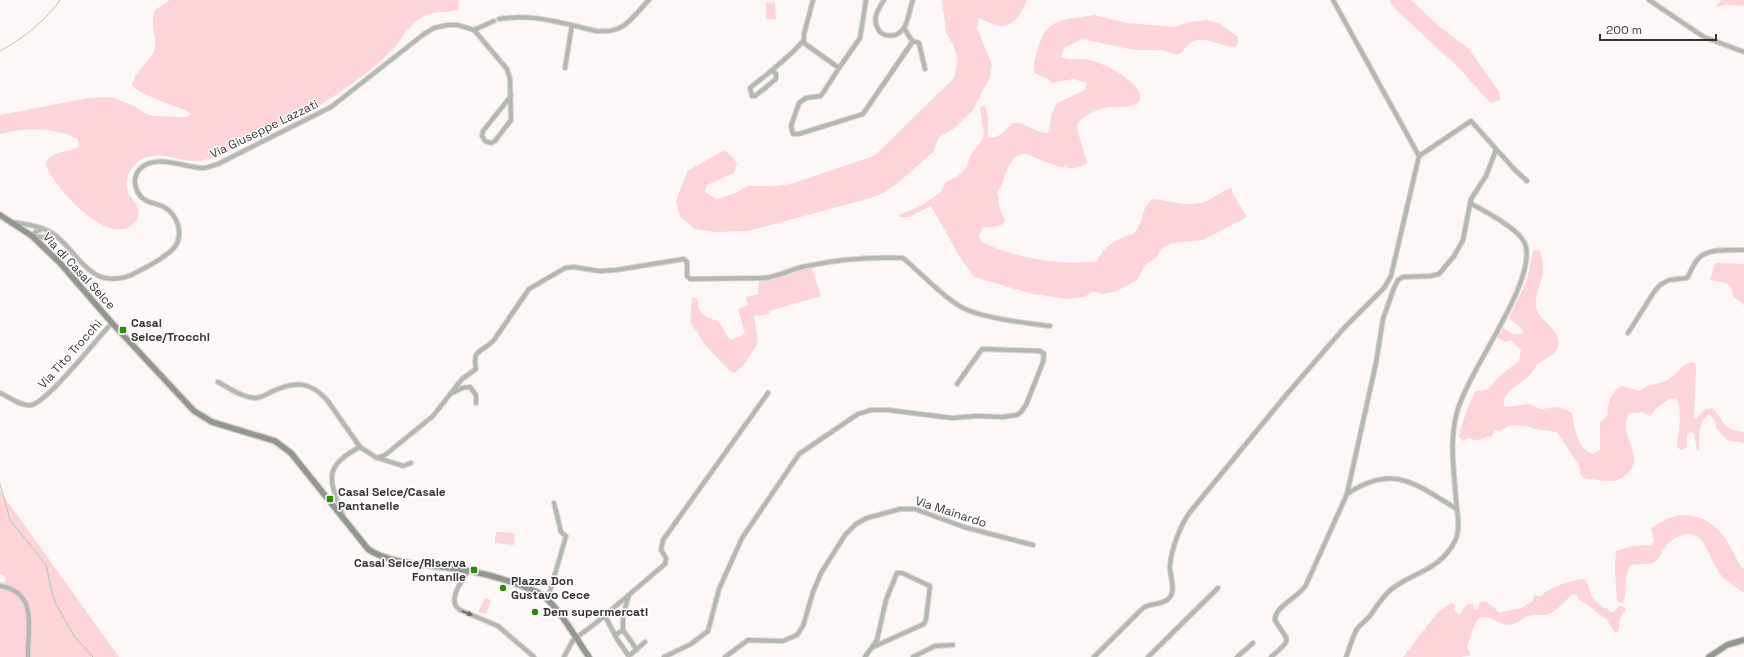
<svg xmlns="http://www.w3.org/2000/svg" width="1744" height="657" font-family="'Space Grotesk',sans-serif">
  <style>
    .green { fill: #fdd4d9 }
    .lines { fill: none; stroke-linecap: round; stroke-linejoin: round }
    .stream { stroke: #acd0a3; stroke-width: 1 }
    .street-casing { stroke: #dbd4d4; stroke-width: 6 }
    .secondary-casing { stroke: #dbd4d4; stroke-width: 8 }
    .street { stroke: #b3b8b2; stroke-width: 4 }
    .secondary { stroke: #929890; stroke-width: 5.5 }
    .oneway { fill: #6a6866 }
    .poi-dot { fill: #2f8d00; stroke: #fff; stroke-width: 1.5 }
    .labels { text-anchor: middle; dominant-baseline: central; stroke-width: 3; stroke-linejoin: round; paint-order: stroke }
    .street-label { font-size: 12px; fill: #393233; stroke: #fff }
    .poi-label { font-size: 12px; font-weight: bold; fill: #393233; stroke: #fff; text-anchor: start }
  </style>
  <rect width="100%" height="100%" fill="#fef7f7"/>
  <g class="green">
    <path d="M 170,0 L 459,0 L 458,9 C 447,14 435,9 421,18 C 410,26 404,34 397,45 C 391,52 382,59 375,66 C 353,84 328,101 303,115 C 288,123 272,129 256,137 C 240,145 223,156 204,160 C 186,165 166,151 147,157 C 133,161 123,177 128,192 C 132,202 145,209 135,222 C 110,251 55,187 46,166 C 46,151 68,153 78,147 L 79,143 L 77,139 C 53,126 26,128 0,134 L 0,115 L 88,98 L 105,97 L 114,98 L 136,107 L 144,113 L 153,116 L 188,117 L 190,114 L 185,110 C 174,106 138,94 132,85 C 136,68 153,60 155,48 C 157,35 149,26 155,10 Z"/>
    <path d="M 942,0 L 1027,0 C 1023,11 1014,27 1000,26 C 993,25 985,20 979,18 L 977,28 L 992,65 L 989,80 L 982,92 L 973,110 L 953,129 L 939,137 L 933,152 L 899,182 L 885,192 L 871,198 L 748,231 L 716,232 L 694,229 L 680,216 L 676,202 L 681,187 L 688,171 L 724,150 L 732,156 L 737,164 L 734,173 L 707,185 L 705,192 L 717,199 L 736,193 L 747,186 L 773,186 L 791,184 L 874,156 L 954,78 L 958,58 L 952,43 L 946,33 Z"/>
    <polygon points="1389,0 1411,0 1440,27 1468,48 1500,93 1500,100 1490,103 1459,68 1393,7"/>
    <polygon points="1721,0 1744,0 1744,6 1726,5 1716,7"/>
    <polygon points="775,2 776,19 766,19 766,3"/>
    <path d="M 1094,15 L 1127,23 L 1175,27 L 1190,22 L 1207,20 L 1220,24 L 1238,37 L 1238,44 L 1235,47 C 1222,48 1208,36 1194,41 C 1187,44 1184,52 1177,55 L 1161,50 L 1134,50 L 1082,39 L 1064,48 L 1061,57 C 1070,61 1079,58 1089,60 C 1102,62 1134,79 1139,92 C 1140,95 1140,98 1140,101 C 1131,109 1119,106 1108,107 C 1099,109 1079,116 1077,126 C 1077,131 1085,155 1087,162 C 1075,177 1041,160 1026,154 C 1011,154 1007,170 1003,181 C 1002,185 999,189 997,193 C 999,198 998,204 1000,209 C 1002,214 1004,216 1005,222 C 998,229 990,225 982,228 L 979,237 L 981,241 C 1011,258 1062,266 1097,261 C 1103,249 1111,242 1124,237 C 1126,235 1130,235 1133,234 C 1144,225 1140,207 1153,199 C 1170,201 1191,208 1207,201 C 1213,198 1226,189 1232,188 L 1233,194 L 1247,217 L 1203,240 L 1172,243 L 1162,248 L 1156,258 L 1146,264 L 1137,280 L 1117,291 L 1103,294 L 1094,291 L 1084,297 L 1068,299 L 1033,294 L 974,277 L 959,256 L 931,206 L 909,217 L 899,217 L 899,215 L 919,207 L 940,193 L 946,182 L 957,177 L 967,167 L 970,156 L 982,140 L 984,133 L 980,109 L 982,106 L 985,105 L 988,117 L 988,136 C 998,141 1006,129 1013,123 C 1027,122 1037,134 1048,133 L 1052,113 L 1057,103 L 1083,91 L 1086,88 L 1087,83 L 1073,79 L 1052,83 L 1048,79 L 1034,73 C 1033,64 1036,56 1038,48 C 1049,14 1066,21 1094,15 Z"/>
    <path d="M 1538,250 L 1540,251 C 1542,259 1544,267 1543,275 C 1540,285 1534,298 1536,308 C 1540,322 1562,329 1558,346 C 1556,355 1544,359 1538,364 C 1535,367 1533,371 1531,374 C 1523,383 1501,392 1504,406 L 1506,407 L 1528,404 L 1541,409 L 1559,407 L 1572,413 C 1575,427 1576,449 1593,454 L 1600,450 L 1600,422 L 1608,415 C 1606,406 1612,388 1623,386 L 1639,391 C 1648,383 1660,385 1669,379 C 1679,373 1682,361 1695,363 L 1696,368 L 1694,418 L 1696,419 C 1701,413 1705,407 1713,409 C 1726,422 1721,429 1744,432 L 1744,443 L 1727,440 L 1716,428 C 1717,422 1713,417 1709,414 C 1697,421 1700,438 1699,450 L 1697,450 L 1694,434 L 1691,432 L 1687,434 L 1687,447 L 1681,450 L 1678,448 C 1675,443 1679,436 1679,430 C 1680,421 1681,405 1676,398 C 1667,398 1655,409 1650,416 L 1642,412 L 1629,413 C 1620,432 1633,442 1634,459 C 1634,470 1623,480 1612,481 C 1603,481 1593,479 1584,478 C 1580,475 1579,472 1580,467 L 1557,432 L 1535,429 L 1528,426 L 1517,425 L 1508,426 L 1500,431 L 1495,430 L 1491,437 L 1487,436 C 1481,441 1476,441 1469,438 L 1462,441 L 1459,437 C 1460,429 1471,397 1476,391 L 1487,390 L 1502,374 L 1519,361 L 1521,350 L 1511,340 L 1505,342 L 1497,338 L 1503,328 C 1509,332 1515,337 1523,333 L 1523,330 L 1509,318 L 1527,280 L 1533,251 Z"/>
    <polygon points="1715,263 1744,264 1744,306 1742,303 1734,297 1731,288 1727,283 1710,280"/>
    <polygon points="811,266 821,296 769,311 769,314 754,316 758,343 743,366 735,373 730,371 706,346 690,322 692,298 697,298 699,309 706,317 718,321 730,340 745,334 738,309 748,305 746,297 758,294 759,280 779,277"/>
    <polygon points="0,491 119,657 0,657 0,581 4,583 6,577 0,574"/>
    <path d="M 1681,515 C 1718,516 1726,538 1741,567 L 1744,569 L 1744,593 C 1736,587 1723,580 1718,571 C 1706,552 1703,521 1672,540 C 1663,545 1662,559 1652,563 C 1646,565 1638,563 1631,565 C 1623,576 1628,591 1623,603 L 1617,602 L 1615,568 L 1616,551 L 1632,546 L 1650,545 L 1654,542 L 1651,528 C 1662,522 1669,517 1681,515 Z"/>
    <polygon points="496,532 515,533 514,545 495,543"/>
    <path d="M 1581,579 L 1586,580 L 1592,597 L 1603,608 L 1608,608 L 1609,611 L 1614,612 L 1619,606 L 1625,607 L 1625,610 L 1620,618 L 1618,632 L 1615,633 L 1607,620 L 1585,603 L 1578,599 L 1577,595 L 1573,594 C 1565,600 1556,613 1546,615 C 1541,615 1534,614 1528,616 C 1520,620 1515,625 1506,625 C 1498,624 1488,614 1480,618 C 1474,621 1469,642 1467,648 L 1470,652 L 1470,655 L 1461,657 L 1403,657 L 1437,613 L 1451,603 L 1455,605 L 1454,610 L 1460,615 L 1463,608 L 1468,604 L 1473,604 L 1474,610 L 1478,608 L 1481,601 L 1487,602 L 1499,612 L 1519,609 L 1532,602 L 1534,595 L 1541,596 C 1551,586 1568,582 1581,579 Z"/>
    <polygon points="485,598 491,600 486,614 478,612"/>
  </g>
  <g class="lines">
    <g class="stream">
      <path d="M 0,51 C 21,40 47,20 60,0"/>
      <polyline points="0,484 10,520 46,565 52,593 56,604 74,636 93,657"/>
    </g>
    <g class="street-casing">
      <g id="street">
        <polyline points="813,0 804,34 804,43 839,68 860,38 866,0"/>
        <path d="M 884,0 C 877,11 871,20 880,32 C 885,36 889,36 895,35 C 909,30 908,12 913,0"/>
        <polyline points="1649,0 1704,37 1744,52"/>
        <path d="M 499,19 C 533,13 564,24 597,31 C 625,34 632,17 649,0"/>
        <polyline points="904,28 912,41"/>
        <polyline points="474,30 494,21"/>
        <polyline points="565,68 572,25"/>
        <polyline points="839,68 821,96 806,98 799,103 791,126 793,134 799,134 863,114 913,41 919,43 925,69"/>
        <path d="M 772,70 L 776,74 L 776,79 L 755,96 L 752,96 L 750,88 C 768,73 788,59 803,41"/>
        <polyline points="1419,156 1471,121 1515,170 1527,181"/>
        <path d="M 11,222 C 25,224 41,226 52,233 C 70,244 84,274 105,278 C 116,280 127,278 137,272 C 147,267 165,257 173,249 C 185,236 178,215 164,207 C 159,204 153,204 147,201 C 136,196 131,180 139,170 C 154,152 185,168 203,168 C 208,168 213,165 218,164 L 331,107 L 424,34 L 434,28 L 447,25 L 458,25 L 474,30 L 507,69 L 510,79 L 511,120 L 495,141 L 491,143 L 485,141 L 482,136 L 483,131 L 511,96"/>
        <polyline points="42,229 35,232 32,236 48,238 55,236"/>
        <path d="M 1628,333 L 1654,292 L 1660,285 L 1669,280 L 1687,278 C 1691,272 1693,264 1698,259 C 1707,248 1731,250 1744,250"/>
        <path d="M 218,382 C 229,388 243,398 256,398 C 262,397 268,394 273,391 C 295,381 310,381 327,400 L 360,447"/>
        <path d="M 0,393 C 9,397 22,407 31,405 C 47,403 98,337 112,323"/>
        <polyline points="450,394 462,388 470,387 476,395 476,403"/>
        <polyline points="378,458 403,466 411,463"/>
        <path d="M 1347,494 C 1394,463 1415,484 1457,509"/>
        <path d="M 343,516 C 330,481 321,467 360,447 L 377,458 L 385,455 L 433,416 L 462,379 L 476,369 C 472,347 482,354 494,340 L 529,289 L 565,268 L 574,267 L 599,271 L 616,270 L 684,259 L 687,262 L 687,276 L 690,279 L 765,278 C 780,276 793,268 807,266 C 839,259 871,257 903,258 C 920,272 947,301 965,309 C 988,319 1026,323 1050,326"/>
        <path d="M 468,571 C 462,581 446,601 460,610 L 498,626 L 534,657"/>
        <path d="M 0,586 C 39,592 27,629 28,657"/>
        <polyline points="548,598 566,536 561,532 554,503"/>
        <polyline points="605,616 617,639 628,655 630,655 645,642"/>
        <polyline points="623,630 637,650"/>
        <polyline points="615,635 623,630 623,615 629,595"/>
        <polyline points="564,657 573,640 596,623 665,564 666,558 661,550 663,540 768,393"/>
        <polyline points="664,657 691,644 708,631 719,589 742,538 799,454 858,414 871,410 888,410 952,418 976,416 1003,417 1017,415 1021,412 1026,405 1043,362 1044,354 1040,351 982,349 957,384"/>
        <polyline points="725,657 748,640 783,641 797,635 803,626 813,592 821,573 845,535 856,524 867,518 900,509 915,509 964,527 1033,545"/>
        <polyline points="865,657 877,640 886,600 897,573 902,573 930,586 926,619 924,624 873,647"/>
        <polyline points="913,657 935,646 953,645"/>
        <path d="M 1094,657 L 1143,608 C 1150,603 1160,605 1167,600 C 1178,592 1169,576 1170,565 C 1172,547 1180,526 1190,512 L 1287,394 L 1344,328 L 1384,288 L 1391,276 L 1419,156 L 1333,0"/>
        <polyline points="1148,657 1218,588"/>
        <polyline points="1237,657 1253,643"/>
        <path d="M 1271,657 C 1294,637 1288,643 1275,620 C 1274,607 1299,597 1306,585 L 1347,494 L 1376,363 L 1383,319 L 1394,288 L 1398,280 L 1403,277 L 1431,276 L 1439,274 L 1454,256 L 1463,240 L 1471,199 L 1486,176 L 1496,150"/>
        <path d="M 1346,657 C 1350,648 1352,637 1357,629 C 1361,624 1366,620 1370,616 C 1377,606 1383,595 1393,588 C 1416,571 1439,571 1455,541 C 1461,529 1457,513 1456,500 C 1454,471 1449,441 1457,412 C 1469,369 1534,286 1526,247 C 1523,230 1484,211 1470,203"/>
      </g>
    </g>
    <g class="secondary-casing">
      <g id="secondary">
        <path d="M 0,215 L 32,236 L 60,263 L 112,323 L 194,411 L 212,422 L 275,441 L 291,453 L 368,549 C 389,565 437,565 464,570 C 488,574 514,582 537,592 C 556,601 576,639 589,657"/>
        <polyline points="1709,657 1727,645 1744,640"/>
      </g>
    </g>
    <use href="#street" class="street"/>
    <use href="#secondary" class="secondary"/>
  </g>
  <defs><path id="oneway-solid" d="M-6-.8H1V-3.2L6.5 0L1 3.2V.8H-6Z"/></defs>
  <use class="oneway" href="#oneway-solid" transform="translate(467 613) rotate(23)"/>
  <g class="poi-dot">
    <rect x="119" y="326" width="8" height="8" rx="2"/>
    <rect x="326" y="495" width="8" height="8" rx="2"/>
    <rect x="470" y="566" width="8" height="8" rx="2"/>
    <circle cx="503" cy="588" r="4"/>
    <circle cx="535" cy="612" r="4"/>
  </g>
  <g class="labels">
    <g class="street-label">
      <text transform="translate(264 129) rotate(-26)">Via Giuseppe Lazzati</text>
      <text transform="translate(79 271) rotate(47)">Via di Casal Selce</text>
      <text transform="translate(70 354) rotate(-48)">Via Tito Trocchi</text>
      <text transform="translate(951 512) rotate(18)">Via Mainardo</text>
    </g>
    <g class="poi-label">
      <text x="131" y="323">Casal<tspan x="131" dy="14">Selce/Trocchi</tspan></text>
      <text x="338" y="492">Casal Selce/Casale<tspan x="338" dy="14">Pantanelle</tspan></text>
      <text x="466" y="563" text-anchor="end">Casal Selce/Riserva<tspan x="466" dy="14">Fontanile</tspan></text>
      <text x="511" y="581">Piazza Don<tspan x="511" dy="14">Gustavo Cece</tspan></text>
      <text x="543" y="612">Dem supermercati</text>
    </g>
  </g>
  <path d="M1600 34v6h116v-6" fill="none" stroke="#393233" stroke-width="2"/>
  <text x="1606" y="34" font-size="12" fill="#393233" stroke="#ffffff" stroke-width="3" paint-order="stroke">200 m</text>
</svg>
